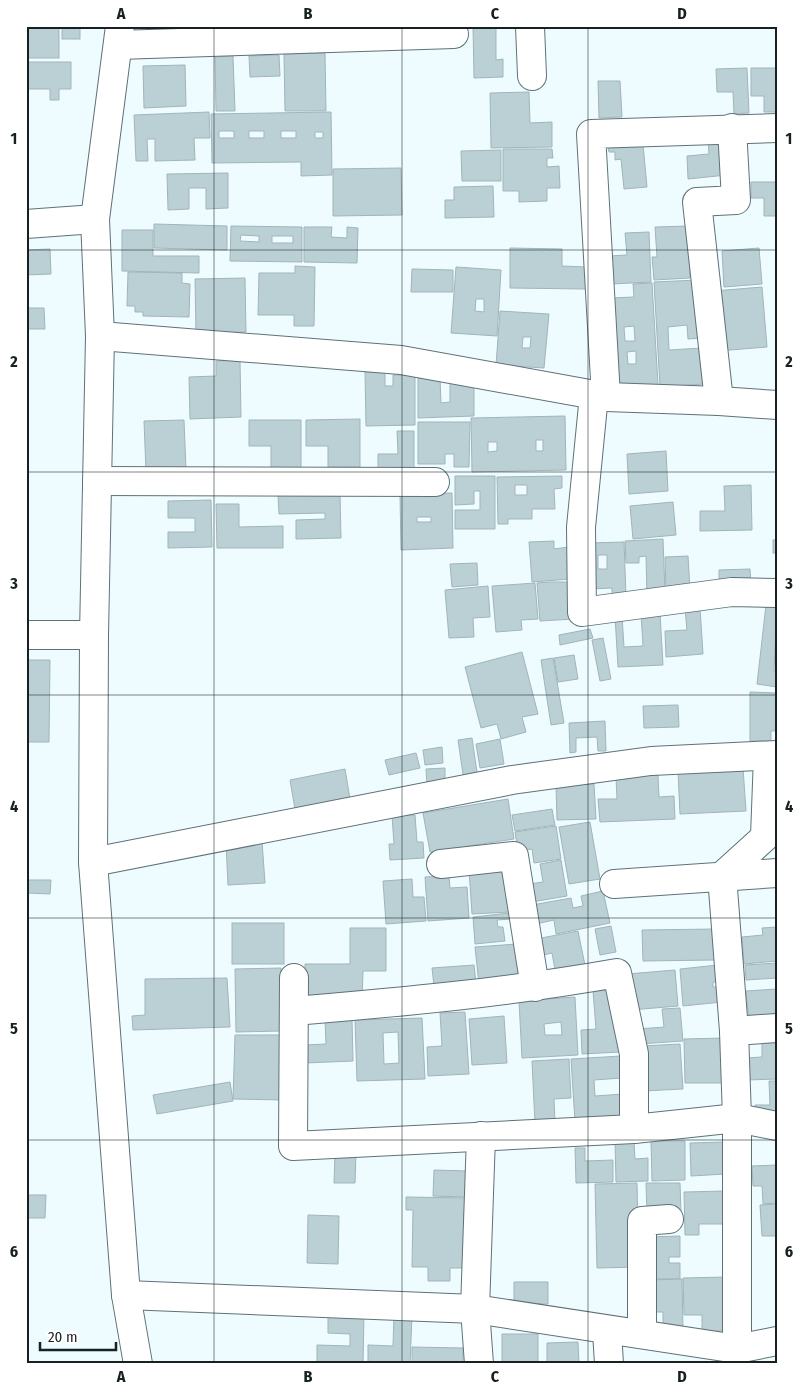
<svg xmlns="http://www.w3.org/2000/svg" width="803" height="1390" font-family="'Fira Sans Condensed',sans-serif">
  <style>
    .building { fill: #bbd0d5; stroke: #a0b5ba; fill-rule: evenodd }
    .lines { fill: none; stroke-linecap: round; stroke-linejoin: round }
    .minor-casing { stroke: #5e7276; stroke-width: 30 }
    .minor { stroke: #fff; stroke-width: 28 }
    .grid { fill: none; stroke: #182022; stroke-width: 1; stroke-opacity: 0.55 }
    .neatline { fill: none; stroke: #182022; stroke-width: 2 }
    .grid-label { font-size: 16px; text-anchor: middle; font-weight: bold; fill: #182022 }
  </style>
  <rect width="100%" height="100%" fill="#eefcff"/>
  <g class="building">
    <rect x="26" y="26" width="33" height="32"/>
    <rect x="62" y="26" width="18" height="13"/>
    <polygon points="156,26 207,26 207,33 158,39"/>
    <polygon points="473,26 496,26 496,60 503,59 503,77 474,78"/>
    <polygon points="325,53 326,111 285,111 284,54"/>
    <polygon points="279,55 280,76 250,77 249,56"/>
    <polygon points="233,56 235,111 216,111 215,57"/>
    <polygon points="26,62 71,62 71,89 59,89 59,100 50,100 50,89 28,89 26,100"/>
    <polygon points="185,65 186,106 144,108 143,66"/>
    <polygon points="747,68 749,113 734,114 733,92 717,92 716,69"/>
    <polygon points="751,68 777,68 777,112 764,112 764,96 751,96"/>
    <polygon points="598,81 620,81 622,117 599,118"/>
    <polygon points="529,92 530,123 552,122 552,147 491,148 490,93"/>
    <polygon points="209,112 210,138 194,138 195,160 155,161 155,139 147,139 148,161 136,161 134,115"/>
    <path d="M 331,112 L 332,175 L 301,176 L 301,162 L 212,163 L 211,114 ZM 219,131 L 234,131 L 234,138 L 219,138 ZM 249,131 L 264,131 L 264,138 L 249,138 ZM 281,131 L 296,131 L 296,138 L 281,138 ZM 315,132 L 323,132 L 323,138 L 315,138 Z"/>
    <polygon points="724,136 727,175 688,179 687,156 709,154 708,138"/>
    <polygon points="643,144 647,187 624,189 621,159 615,160 615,152 609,152 608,147"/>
    <polygon points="503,149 552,149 553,158 547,158 547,167 559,166 560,188 547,188 547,201 519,202 519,191 503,191"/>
    <polygon points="501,150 501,181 462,181 461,151"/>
    <polygon points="401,168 402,215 333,216 333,169"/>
    <polygon points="228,173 228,208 206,209 206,188 189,188 189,209 168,210 167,174"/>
    <polygon points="751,182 777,182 777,216 764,216 764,198 751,198"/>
    <polygon points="493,186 494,217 445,218 445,200 454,200 454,187"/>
    <polygon points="154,224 227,226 227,250 154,248"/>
    <path d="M 231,226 L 302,227 L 302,262 L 230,261 ZM 241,235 L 259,236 L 259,242 L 240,241 ZM 272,236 L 293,236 L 293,243 L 272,243 Z"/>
    <polygon points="688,226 690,278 654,280 652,257 657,257 655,227"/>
    <polygon points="304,227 332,227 331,237 347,238 347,227 358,228 357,263 304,262"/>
    <polygon points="122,230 153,230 153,256 199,256 199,273 122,271"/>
    <polygon points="649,232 651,282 611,284 609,256 627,255 625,233"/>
    <polygon points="510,248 562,249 562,266 586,267 586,289 510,288"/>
    <polygon points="759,248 762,284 724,287 722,251"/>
    <polygon points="50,249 51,274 26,275 26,250"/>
    <polygon points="295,266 315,267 314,326 294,326 294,315 258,315 259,273 295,273"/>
    <path d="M 456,267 L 501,270 L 497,336 L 451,333 ZM 476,299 L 484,299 L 484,312 L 475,311 Z"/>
    <polygon points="412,269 453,270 453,292 411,292"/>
    <polygon points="128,272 182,273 182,283 190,284 189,317 143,316 143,312 135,312 135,306 127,306"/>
    <polygon points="245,278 246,332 196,333 195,279"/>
    <polygon points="698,280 702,338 688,339 687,325 668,327 669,350 702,348 704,384 660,387 654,282"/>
    <path d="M 652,283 L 658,385 L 615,387 L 610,298 L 634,297 L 633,284 ZM 634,326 L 635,341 L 625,341 L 624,327 ZM 636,351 L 636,364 L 628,364 L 627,352 Z"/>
    <polygon points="762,287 767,347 718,351 714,291"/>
    <polygon points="26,299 28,308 44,308 45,329 26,329"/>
    <path d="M 500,311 L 549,314 L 544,368 L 496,365 ZM 523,337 L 531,337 L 530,348 L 522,348 Z"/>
    <polygon points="240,360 241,417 190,419 189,377 216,376 216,361"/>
    <polygon points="365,372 385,372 385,386 393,386 393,375 415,375 415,425 366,426"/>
    <polygon points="418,378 440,378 441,403 450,402 450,382 474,381 474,416 418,418"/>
    <path d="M 565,416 L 566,470 L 472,472 L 471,418 ZM 536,440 L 543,440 L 543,451 L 536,451 ZM 488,442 L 497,442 L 497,451 L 488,452 Z"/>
    <polygon points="360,419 360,467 328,467 328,446 306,446 306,420"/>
    <polygon points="184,420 186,470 146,472 144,421"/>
    <polygon points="249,420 301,420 301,469 271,469 271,446 249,446"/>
    <polygon points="418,422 470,422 469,467 454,467 454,454 445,454 445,464 418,464"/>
    <polygon points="397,431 414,431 414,470 378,471 378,454 398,454"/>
    <polygon points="666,451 668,491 629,494 627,454"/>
    <polygon points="455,476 495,476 495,529 455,529 455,510 480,510 480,491 474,491 474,504 455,505"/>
    <path d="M 562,476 L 562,488 L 554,489 L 555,509 L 532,509 L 532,519 L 508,519 L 508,524 L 498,524 L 497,477 ZM 515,485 L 527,485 L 527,495 L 515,495 Z"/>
    <polygon points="751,485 752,530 700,531 700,511 725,511 724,486"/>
    <path d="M 452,493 L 453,548 L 401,550 L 400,494 ZM 417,517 L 431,517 L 431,522 L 417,522 Z"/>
    <polygon points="340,494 341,538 296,539 296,520 325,519 325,513 279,514 278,495"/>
    <polygon points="211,500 212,547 168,548 168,532 195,532 195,518 168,518 168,501"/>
    <polygon points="673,502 676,535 633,539 630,506"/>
    <polygon points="216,504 239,504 239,527 283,526 283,548 217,548"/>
    <polygon points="663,539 665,594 647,595 646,556 639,557 639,563 626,563 625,541"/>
    <rect x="773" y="540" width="4" height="13"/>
    <polygon points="554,541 554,549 569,547 571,579 532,582 529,542"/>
    <path d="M 624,542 L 626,596 L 612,596 L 612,588 L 590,589 L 588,543 ZM 598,555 L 607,555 L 607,569 L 598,569 Z"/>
    <polygon points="688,556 690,589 666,591 665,557"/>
    <polygon points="477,563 478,585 452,587 450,564"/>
    <polygon points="750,569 751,585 719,586 719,570"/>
    <polygon points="549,582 572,582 575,619 540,621 537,583"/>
    <polygon points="535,583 538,619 521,620 522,630 496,632 492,586"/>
    <polygon points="488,586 490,617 473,618 474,637 449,638 445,590"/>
    <polygon points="766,605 777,607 774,671 777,671 777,687 757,684"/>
    <polygon points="700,608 703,654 666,657 665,631 687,630 685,609"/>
    <polygon points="641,613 660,613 663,665 618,667 615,616 622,616 624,647 643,646"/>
    <polygon points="590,629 593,638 560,645 559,635"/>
    <polygon points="603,638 611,679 600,681 592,640"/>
    <polygon points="522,652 538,714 522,717 526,732 501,739 497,724 481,728 465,667"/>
    <polygon points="574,655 578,679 558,682 554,658"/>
    <polygon points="553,658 564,723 551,725 541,660"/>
    <polygon points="26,660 50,660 49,742 26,742"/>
    <polygon points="750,692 777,693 777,731 771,731 771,741 750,741"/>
    <polygon points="678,705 679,727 644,728 643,706"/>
    <polygon points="605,721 606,751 598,751 597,737 576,738 576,752 570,753 569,723"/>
    <polygon points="472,738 478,779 464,781 458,740"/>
    <polygon points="500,739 504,764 480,768 476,744"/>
    <polygon points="442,747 443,763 425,765 423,750"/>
    <polygon points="416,753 420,768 389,775 385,760"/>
    <polygon points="445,768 445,783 427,784 426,769"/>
    <polygon points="743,768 746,811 680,814 678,771"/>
    <polygon points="345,769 350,799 295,809 290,780"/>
    <polygon points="658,775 659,797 674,796 675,819 600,822 598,799 617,799 616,777"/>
    <polygon points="594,784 596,819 557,820 556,786"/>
    <polygon points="508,799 514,839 430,852 423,813"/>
    <polygon points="552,809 555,825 515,831 512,815"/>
    <polygon points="415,815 417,842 423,842 424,858 390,860 389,844 394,844 392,816"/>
    <polygon points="590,822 600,879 569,884 559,827"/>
    <polygon points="556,826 561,859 534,863 532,849 518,851 515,832"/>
    <polygon points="262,841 265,883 228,885 226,843"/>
    <polygon points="561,860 567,896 532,902 529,884 543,882 540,864"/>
    <polygon points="506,868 509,912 472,914 469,870"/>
    <polygon points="449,876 450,888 467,887 469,918 428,921 425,877"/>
    <polygon points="412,879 413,897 424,897 426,921 386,924 383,881"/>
    <polygon points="27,880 51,880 50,894 27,893"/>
    <polygon points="603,891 610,923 556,934 554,920 536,924 532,905 571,898 573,908 583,906 581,896"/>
    <polygon points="510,913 511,919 497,920 498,927 503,927 505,941 475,944 473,917"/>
    <rect x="232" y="923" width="52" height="41"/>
    <polygon points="611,926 616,952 600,955 595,929"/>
    <polygon points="777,927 777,961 744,964 742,937 763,935 762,928"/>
    <polygon points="350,928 386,928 386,971 363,971 362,1000 305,1000 305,964 350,964"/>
    <polygon points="715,929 716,960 643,961 642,930"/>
    <polygon points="578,931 586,970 556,975 552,953 539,956 536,939"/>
    <polygon points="517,944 520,980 479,984 475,947"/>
    <polygon points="777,963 777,978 746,980 745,965"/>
    <polygon points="474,965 476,983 434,986 432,968"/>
    <polygon points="718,965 719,982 713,982 713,987 720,987 722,1002 683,1006 680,969"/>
    <polygon points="281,968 283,1031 236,1032 235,969"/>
    <polygon points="675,970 678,1006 631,1010 627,974"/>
    <polygon points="227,978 230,1027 133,1030 132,1016 145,1015 145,979"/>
    <polygon points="777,989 777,1019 749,1021 746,991"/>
    <polygon points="616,990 620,1052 582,1054 581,1030 596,1029 593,991"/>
    <path d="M 575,997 L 578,1055 L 522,1058 L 519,1001 ZM 561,1022 L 562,1035 L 545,1035 L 544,1024 Z"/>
    <polygon points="680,1008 683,1041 639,1044 638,1029 664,1027 662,1009"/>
    <polygon points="465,1012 469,1074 428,1076 427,1047 442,1046 440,1013"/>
    <polygon points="504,1016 507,1063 472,1065 469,1019"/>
    <path d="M 422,1018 L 425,1079 L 357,1081 L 355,1020 ZM 398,1032 L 399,1063 L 384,1064 L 383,1033 Z"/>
    <polygon points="352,1019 353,1061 305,1063 304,1045 326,1044 325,1020"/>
    <polygon points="235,1035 282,1035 281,1100 233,1099"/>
    <polygon points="725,1038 726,1083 685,1083 684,1039"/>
    <polygon points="777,1039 777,1079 747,1080 746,1058 762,1057 762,1040"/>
    <polygon points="680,1044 683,1089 643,1091 641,1046"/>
    <polygon points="621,1056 622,1078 594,1080 595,1096 623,1094 624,1119 575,1122 571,1059"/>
    <polygon points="569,1059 571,1098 554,1099 555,1123 535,1124 532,1061"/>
    <polygon points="769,1081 777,1081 777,1115 756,1116 755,1105 770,1105"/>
    <polygon points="230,1082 233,1101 157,1114 153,1095"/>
    <polygon points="615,1141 634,1141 635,1159 648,1158 648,1181 616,1182"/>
    <polygon points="651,1141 685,1141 685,1180 652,1181"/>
    <polygon points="725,1142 726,1174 691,1176 690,1143"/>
    <polygon points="575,1148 585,1148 585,1161 613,1160 613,1182 576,1183"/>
    <polygon points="335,1152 356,1153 355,1183 334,1183"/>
    <polygon points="777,1165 777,1203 763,1204 762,1186 753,1186 752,1166"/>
    <polygon points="434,1170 467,1171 466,1197 433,1196"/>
    <polygon points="637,1183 639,1267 597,1268 595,1184"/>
    <polygon points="646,1183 680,1183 681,1212 647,1213"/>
    <polygon points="724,1191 724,1224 699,1224 699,1235 685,1235 684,1192"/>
    <polygon points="26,1195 46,1195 45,1218 26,1218"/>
    <polygon points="406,1197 469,1198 468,1211 464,1211 464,1268 450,1268 450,1281 428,1281 428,1267 412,1267 413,1210 406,1210"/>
    <polygon points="777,1204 777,1236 762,1236 760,1205"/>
    <polygon points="308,1215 339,1216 338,1264 307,1263"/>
    <polygon points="680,1236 680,1257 669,1257 669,1263 680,1263 680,1279 648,1279 647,1237"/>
    <polygon points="726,1277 727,1331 702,1331 702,1315 684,1315 683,1278"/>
    <polygon points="682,1279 683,1331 663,1331 663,1312 649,1312 648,1280"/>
    <polygon points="514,1282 548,1282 548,1304 514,1303"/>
    <polygon points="328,1313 364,1314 363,1364 317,1364 317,1345 350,1346 350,1334 328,1333"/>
    <polygon points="394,1315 412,1315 410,1364 368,1364 368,1345 393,1346"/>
    <rect x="502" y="1334" width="36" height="30"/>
    <polygon points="578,1342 579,1364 547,1364 547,1343"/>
    <polygon points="412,1347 463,1348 463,1364 412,1364"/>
  </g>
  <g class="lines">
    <g class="minor-casing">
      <g id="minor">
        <polyline points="120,26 95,219 100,336 94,635 93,862 126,1295 138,1364"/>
        <polyline points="530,26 532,76"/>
        <polyline points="118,45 454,34"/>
        <polyline points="26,224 95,219"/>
        <polyline points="100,336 401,360 606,397 719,401 777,405"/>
        <polyline points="594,395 581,527 582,612 732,592 777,593"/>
        <polyline points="606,397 591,134 777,128"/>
        <polyline points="719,401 697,202 736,200 732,128"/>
        <polyline points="97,481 435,482"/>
        <polyline points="26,635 94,635"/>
        <polyline points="93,862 512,780 651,761 777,755"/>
        <polyline points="441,864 514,856 535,987"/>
        <polyline points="614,884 777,873"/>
        <polyline points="294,978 293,1146 634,1129 737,1118 777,1126"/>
        <path d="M 294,1011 C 403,1002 510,992 617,973 L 634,1054 L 634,1129"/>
        <polyline points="734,1031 777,1028"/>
        <polyline points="126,1295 475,1309 737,1349 777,1341"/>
        <polyline points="607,1331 609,1364"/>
        <polyline points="642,1333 642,1221 669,1219"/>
        <polyline points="737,1349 737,1118 734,1031 722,876 765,837 768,756"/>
        <polyline points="479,1364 475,1309 481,1136"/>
      </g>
    </g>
    <use href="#minor" class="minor"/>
  </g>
  <path class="grid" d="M 214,26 L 214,1364M 402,26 L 402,1364M 588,26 L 588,1364M 26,250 L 777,250M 26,472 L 777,472M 26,695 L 777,695M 26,918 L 777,918M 26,1140 L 777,1140"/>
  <rect width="803" height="1390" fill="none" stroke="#ffffff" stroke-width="55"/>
  <path d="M40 1342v8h76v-8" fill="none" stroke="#182022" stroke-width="2.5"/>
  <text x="48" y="1342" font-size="15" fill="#182022" stroke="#ffffff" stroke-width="4" paint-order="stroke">20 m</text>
  <rect x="28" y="28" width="748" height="1334" class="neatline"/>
  <g class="grid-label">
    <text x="121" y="19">A</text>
    <text x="308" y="19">B</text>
    <text x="495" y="19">C</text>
    <text x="682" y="19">D</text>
    <text x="14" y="144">1</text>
    <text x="789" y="144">1</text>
    <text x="14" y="367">2</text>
    <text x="789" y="367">2</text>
    <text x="14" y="589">3</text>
    <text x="789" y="589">3</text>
    <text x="14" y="812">4</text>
    <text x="789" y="812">4</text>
    <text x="14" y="1034">5</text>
    <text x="789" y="1034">5</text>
    <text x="14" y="1257">6</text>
    <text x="789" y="1257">6</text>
    <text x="121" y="1382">A</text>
    <text x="308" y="1382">B</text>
    <text x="495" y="1382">C</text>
    <text x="682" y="1382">D</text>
  </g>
</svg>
